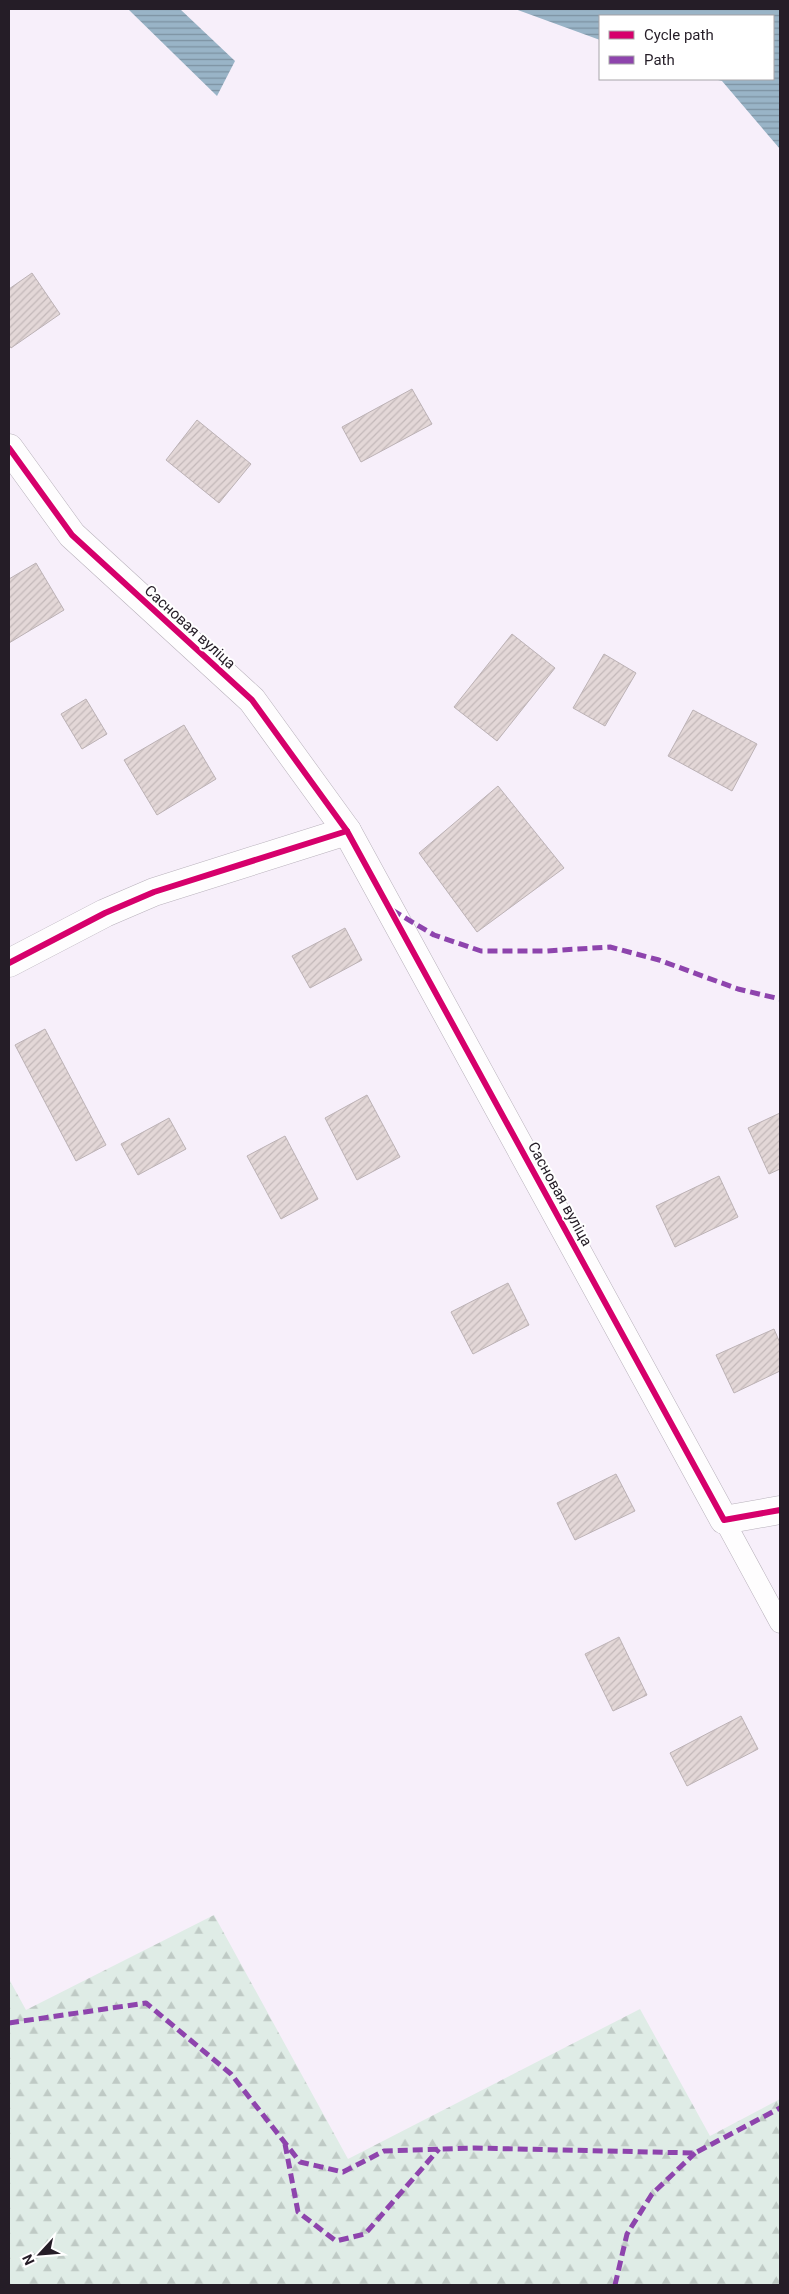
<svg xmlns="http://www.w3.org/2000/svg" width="789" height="2294" font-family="Roboto,sans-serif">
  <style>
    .forest { fill: url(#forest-firs) }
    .water { fill: url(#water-rules) }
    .building { fill: url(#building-hatch); stroke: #bcb2b5 }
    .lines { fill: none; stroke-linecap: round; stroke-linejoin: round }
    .lane-casing { stroke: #b8b1bb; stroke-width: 21 }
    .street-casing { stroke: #b8b1bb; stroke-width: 29 }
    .lane { stroke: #fefdfe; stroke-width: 20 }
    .street { stroke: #fefdfe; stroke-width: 28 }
    .quiet { stroke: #8e44ad; stroke-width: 5; stroke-dasharray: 10 5; stroke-linecap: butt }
    .cycleway-casing { stroke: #fff; stroke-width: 9 }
    .cycleway { stroke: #d6006c; stroke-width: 6 }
    .labels { text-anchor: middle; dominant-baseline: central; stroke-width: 4; stroke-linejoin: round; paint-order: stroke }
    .street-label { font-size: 15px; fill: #251d27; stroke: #fff }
  </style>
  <defs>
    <pattern id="forest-firs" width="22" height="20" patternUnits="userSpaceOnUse" patternTransform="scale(1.25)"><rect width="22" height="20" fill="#dfece6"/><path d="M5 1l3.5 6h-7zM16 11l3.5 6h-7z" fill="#bfcac5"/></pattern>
    <pattern id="water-rules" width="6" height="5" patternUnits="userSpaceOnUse" patternTransform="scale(1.25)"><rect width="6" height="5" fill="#99b4c7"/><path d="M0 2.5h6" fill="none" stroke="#7d92a2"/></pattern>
    <pattern id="building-hatch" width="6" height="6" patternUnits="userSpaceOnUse" patternTransform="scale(1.25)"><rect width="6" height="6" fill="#e3d7d7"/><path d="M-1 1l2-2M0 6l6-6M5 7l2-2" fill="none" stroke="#c3b8b9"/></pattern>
  </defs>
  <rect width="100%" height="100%" fill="#f7effa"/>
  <polygon class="forest" points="214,1915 348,2159 640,2009 710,2136 780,2099 780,2285 9,2285 9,1979 26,2010"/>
  <g class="water">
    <polygon points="128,9 180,9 235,61 217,96"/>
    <polygon points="515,9 780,9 780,149 722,81 714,79 773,79 773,16 600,16 600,40"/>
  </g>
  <g class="building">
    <polygon points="32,273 60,314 11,348 9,345 9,289"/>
    <polygon points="412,389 432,424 361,462 342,427"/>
    <polygon points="197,420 251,464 219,503 166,460"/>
    <polygon points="36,563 64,610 9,643 9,579"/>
    <polygon points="512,634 555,668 497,741 454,707"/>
    <polygon points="604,654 636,673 605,726 573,708"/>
    <polygon points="86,699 107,734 82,749 61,714"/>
    <polygon points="693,710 757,744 732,791 668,756"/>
    <polygon points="184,725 216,779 157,815 124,760"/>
    <polygon points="498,786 564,868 477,932 419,853"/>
    <polygon points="345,928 362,960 310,988 292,956"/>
    <polygon points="45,1029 106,1145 76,1161 15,1045"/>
    <polygon points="367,1095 400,1157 357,1180 325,1118"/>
    <polygon points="780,1113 780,1169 769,1174 748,1128"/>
    <polygon points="169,1118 186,1149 138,1175 121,1144"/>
    <polygon points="285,1136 318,1199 281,1219 247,1156"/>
    <polygon points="719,1176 738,1217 675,1247 656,1206"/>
    <polygon points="508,1283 529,1325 473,1354 451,1312"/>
    <polygon points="774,1329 780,1343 780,1371 734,1393 716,1355"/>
    <polygon points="616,1474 635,1511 575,1540 557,1503"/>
    <polygon points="619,1637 647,1695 613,1711 585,1654"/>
    <polygon points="741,1716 758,1749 687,1786 670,1753"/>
  </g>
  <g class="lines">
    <g class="lane-casing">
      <polyline id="lane" points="724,1520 780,1623"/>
    </g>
    <g class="street-casing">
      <g id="street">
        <polyline points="9,448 72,535 252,700 347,831 724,1520 780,1510"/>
        <polyline points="9,963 105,913 154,892 347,831"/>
      </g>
    </g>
    <use href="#lane" class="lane"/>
    <use href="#street" class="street"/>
    <g class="quiet">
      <polyline points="392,910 434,935 481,951 546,951 610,947 659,960 738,989 780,999"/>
      <polyline points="9,2023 146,2003 231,2074 300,2162 343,2172 384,2151 474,2148 695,2153 780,2108"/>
      <polyline points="285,2144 298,2212 336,2241 365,2234 439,2149"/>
      <polyline points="615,2285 627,2234 652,2194 695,2153"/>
    </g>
    <g class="cycleway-casing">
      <g id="cycleway">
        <polyline points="9,448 72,535 252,700 347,831 724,1520 780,1510"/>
        <polyline points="9,963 105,913 154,892 347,831"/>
      </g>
    </g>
    <use href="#cycleway" class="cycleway"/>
  </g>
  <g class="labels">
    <g class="street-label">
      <text transform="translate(190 627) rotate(42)">Сасновая вуліца</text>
      <text transform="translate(560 1194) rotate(61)">Сасновая вуліца</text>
    </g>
  </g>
  <rect width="789" height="2294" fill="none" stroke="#251d27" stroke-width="20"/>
  <rect x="599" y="15" width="175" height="65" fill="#ffffff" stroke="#a8a5a9"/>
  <rect x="609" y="31" width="25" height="8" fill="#d6006c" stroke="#a8a5a9"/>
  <text x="644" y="40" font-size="15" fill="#251d27">Cycle path</text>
  <rect x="609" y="56" width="25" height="8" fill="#8e44ad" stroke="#a8a5a9"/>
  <text x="644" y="65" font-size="15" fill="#251d27">Path</text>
  <g transform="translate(40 2254) rotate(244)" stroke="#ffffff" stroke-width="4" paint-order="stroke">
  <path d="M0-4L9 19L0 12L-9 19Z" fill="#251d27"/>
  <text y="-8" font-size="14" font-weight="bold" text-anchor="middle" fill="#251d27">N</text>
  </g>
</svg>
